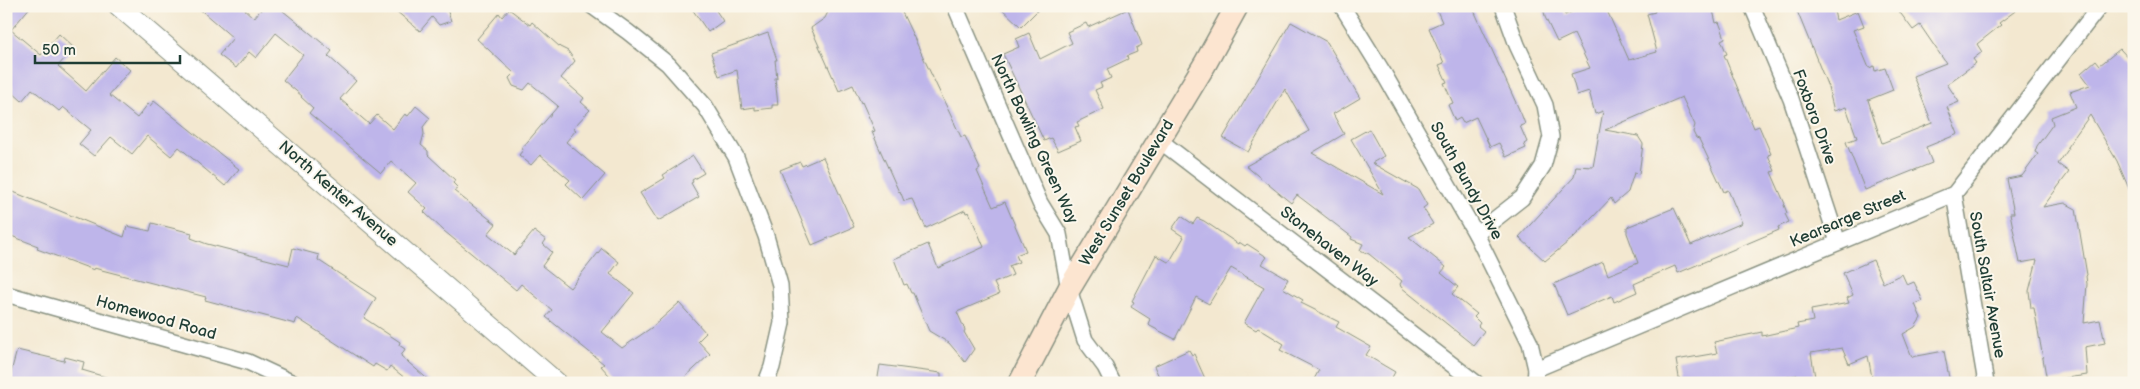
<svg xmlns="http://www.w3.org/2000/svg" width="2140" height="389" font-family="'Balsamiq Sans',sans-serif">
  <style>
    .building { fill: #beb5ea }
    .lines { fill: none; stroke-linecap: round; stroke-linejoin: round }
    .minor-casing { stroke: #899282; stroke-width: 18 }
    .tertiary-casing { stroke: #899282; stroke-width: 22 }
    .secondary-casing { stroke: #899282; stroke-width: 25 }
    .minor { stroke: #fff; stroke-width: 15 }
    .tertiary { stroke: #fff; stroke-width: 20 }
    .secondary { stroke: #fce5d0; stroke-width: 22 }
    .labels { text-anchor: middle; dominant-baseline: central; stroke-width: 4; stroke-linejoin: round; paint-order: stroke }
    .street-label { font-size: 16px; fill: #1f3d34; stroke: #fbf7ec }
  </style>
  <rect width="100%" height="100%" fill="#fbf7ec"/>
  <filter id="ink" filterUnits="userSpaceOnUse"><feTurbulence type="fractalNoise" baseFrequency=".02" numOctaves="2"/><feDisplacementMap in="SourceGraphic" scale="10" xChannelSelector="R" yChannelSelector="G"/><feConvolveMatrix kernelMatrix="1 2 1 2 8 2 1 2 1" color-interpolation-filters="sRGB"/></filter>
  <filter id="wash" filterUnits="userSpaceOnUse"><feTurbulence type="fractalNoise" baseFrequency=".0096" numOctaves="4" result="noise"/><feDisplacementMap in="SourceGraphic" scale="20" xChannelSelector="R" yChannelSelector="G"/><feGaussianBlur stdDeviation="1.12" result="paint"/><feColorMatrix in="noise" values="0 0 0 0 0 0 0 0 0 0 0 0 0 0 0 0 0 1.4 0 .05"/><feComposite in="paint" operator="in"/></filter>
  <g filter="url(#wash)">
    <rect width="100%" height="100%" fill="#f3e8d0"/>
    <g id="blocks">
      <g class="building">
        <polygon points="6,6 31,6 11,30 41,55 59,34 74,48 58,66 86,91 115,57 130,70 109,95 137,118 148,104 150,106 154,101 239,169 225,186 179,147 171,156 147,136 132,154 111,137 94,156 79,144 91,130 63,107 59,111 32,89 22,101 10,90 13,87 6,81"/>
        <polygon points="196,6 241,6 254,18 264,6 277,6 332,51 328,56 356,81 340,99 369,124 377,115 393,129 405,114 408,116 416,106 430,118 423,127 424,134 421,145 428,151 428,155 455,180 453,183 458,188 454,191 496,224 488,234 514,255 534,231 546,240 543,244 552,252 542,266 570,288 602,248 619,262 610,274 634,293 602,332 622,348 651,328 679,303 706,333 698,341 710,354 679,383 616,383 601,366 604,364 546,317 552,310 521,284 516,290 444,231 424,212 427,209 408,192 416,183 391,161 381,173 309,113 313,108 301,97 302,96 283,80 303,55 276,33 256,58 249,52 236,68 219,55 233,38"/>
        <polygon points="390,6 446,6 451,21 439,25 432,17 420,31"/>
        <polygon points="690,6 713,6 723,21 708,32"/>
        <polygon points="831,6 899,6 961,137 965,136 980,169 977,171 993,207 1005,202 1026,251 1016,255 1019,262 1009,266 1013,275 994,283 999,294 957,312 965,330 964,332 974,349 965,362 949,343 929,331 913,293 911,293 907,284 904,285 894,259 928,244 938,268 984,247 969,212 966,213 965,210 926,228 912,199 904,201 900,191 899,192 872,132 875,131 862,102 861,103 853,85 839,91 811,28 825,18"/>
        <polygon points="999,6 1042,6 1021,27"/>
        <polygon points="1435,6 1472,6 1522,116 1525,124 1520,126 1527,142 1524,144 1526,148 1506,157 1499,143 1490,147 1476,117 1463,123 1460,118 1455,121 1448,105 1453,103 1444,83 1447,82 1439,65 1444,63 1429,28 1442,22"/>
        <polygon points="1543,6 1563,6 1565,15 1584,6 1605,6 1629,60 1657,52 1647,14 1655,12 1653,6 1712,6 1716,23 1719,22 1725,38 1721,40 1727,54 1724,55 1754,128 1759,126 1771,154 1768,155 1775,171 1771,172 1785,204 1784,205 1787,213 1785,214 1789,222 1778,227 1779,230 1678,273 1675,266 1634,284 1637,292 1614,302 1612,296 1567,315 1554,284 1603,262 1608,275 1638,263 1627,233 1627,227 1674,208 1691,245 1742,223 1728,190 1724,192 1699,139 1696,138 1693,132 1695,125 1682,97 1605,130 1638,136 1643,144 1639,174 1634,173 1628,192 1614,204 1611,198 1573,238 1545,261 1519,237 1574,177 1576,166 1593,167 1603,111 1595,114 1589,91 1577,95 1571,74 1590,68 1574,34 1557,42 1545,17"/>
        <polygon points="1795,6 1833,6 1836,20 1858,11 1864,26 1853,30 1869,68 1874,66 1875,71 1885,68 1893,90 1868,100 1882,143 1932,123 1913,76 1946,63 1920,25 1913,30 1895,6 2022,6 1999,23 2001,25 1977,44 1982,52 1973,59 1976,63 1947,84 1959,102 1947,107 1958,134 1926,147 1932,163 1865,190 1846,142 1857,138 1846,107 1834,111 1828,87"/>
        <polygon points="509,9 530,25 532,22 560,47 568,51 575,61 561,78 584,98 581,102 590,110 573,128 576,130 566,142 605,175 583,200 566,184 570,180 540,155 531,165 519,155 523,150 522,148 558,106 530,83 524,90 513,86 509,78 514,73 477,39 499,13 502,17"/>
        <polygon points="1128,9 1142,45 1136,48 1137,52 1127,56 1128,59 1107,69 1111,78 1100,83 1102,87 1095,90 1104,109 1077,122 1079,126 1075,127 1081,141 1058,151 1051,138 1044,141 1003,54 1019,47 1016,39 1029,33 1040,59 1072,43 1067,32 1086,23 1088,27"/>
        <polygon points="1291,22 1327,42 1360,98 1333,114 1344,134 1312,153 1383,194 1351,139 1369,129 1384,156 1372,163 1418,189 1427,205 1423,208 1433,224 1409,237 1446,267 1441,273 1458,287 1452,294 1477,314 1474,317 1480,323 1478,326 1484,331 1473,345 1401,287 1400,284 1402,281 1369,254 1360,250 1363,244 1351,239 1352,237 1297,195 1291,203 1246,166 1309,131 1285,89 1248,152 1223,138"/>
        <polygon points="768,33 777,60 775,60 777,78 775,78 778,105 772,105 772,108 755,110 755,107 742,109 737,70 719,76 711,53"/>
        <polygon points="2120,49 2134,64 2134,200 2117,161 2090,115 2067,147 2069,148 2058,164 2069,172 2043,207 2065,203 2076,209 2087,275 2086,276 2087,284 2084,323 2100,320 2105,343 2085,347 2087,375 2047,381 2034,308 2031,308 2029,291 2037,260 2020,263 2010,213 2014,213 2007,179 2022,176 2038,154 2035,152 2037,146 2053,124 2051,117 2076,107 2070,92 2090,85 2081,73 2096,60 2100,65"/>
        <polygon points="693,156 704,173 692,180 693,182 691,183 699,197 658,221 640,193 665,178 663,175"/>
        <polygon points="823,157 854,227 812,245 780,170 800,162 802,166"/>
        <polygon points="6,189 124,237 127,226 150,231 152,223 192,233 191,238 207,244 289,265 293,248 319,255 318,260 376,298 364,318 400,342 399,345 405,349 401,356 432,383 411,383 390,366 387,371 375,364 373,367 297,318 295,324 205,300 206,297 94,268 94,270 37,249 38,246 6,234"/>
        <polygon points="1181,216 1193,224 1197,218 1204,221 1238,244 1239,242 1245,246 1247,244 1267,257 1262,264 1288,279 1283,288 1303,300 1301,303 1339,322 1336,327 1371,347 1366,355 1395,372 1389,383 1312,383 1319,370 1280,350 1284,344 1258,328 1256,330 1244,323 1264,287 1231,268 1209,304 1196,297 1175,339 1150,326 1148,324 1150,319 1131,307 1134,302 1132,301 1156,255 1168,262 1170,261 1184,237 1172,229"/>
        <polygon points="1873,260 1883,283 1902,274 1907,285 1914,282 1923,301 1915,304 1921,318 1915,327 1903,334 1912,357 1944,351 1950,383 1873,383 1868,356 1849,364 1842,348 1811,353 1816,383 1799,383 1797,375 1762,383 1680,383 1676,360 1717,353 1714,342 1762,332 1762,336 1798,328 1797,324 1813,321 1811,310 1849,303 1847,298 1853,295 1843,273"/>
        <polygon points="17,350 64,361 65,357 84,362 82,370 109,378 109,383 8,383"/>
        <polygon points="1189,350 1192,355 1194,354 1207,383 1162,383 1154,366"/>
        <polygon points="880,365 941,373 941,383 877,383"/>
      </g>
    </g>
  </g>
  <g filter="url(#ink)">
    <use href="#blocks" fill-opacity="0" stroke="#899282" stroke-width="1"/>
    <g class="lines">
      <g class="minor-casing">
        <g id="minor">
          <polyline points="592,6 628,32 668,64 705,106 736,157 766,236 780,285 782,323 772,367 766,383"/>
          <polyline points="955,6 1040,203 1059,234 1069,289 1085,340 1105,367 1113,383"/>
          <polyline points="1342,6 1384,74 1476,234 1530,343 1536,369 1535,383"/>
          <polyline points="1752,6 1791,99 1838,242"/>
          <polyline points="1159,140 1476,383"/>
          <polyline points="1954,194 1986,383"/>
          <polyline points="1476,234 1522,198 1543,166 1551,137 1545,105 1517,45 1503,6"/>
          <polyline points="6,294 248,362 293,383"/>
          <polyline points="1536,369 1954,194 2100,6"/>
        </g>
      </g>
      <g class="tertiary-casing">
        <polyline id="tertiary" points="119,6 557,383"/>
      </g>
      <g class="secondary-casing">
        <polyline id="secondary" points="1020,383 1069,289 1205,64 1237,6"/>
      </g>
      <use href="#minor" class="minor"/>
      <use href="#tertiary" class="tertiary"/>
      <use href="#secondary" class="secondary"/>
    </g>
  </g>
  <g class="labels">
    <g class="street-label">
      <text transform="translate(1814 117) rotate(70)">Foxboro Drive</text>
      <text transform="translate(1034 139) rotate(65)">North Bowling Green Way</text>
      <text transform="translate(1466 181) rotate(61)">South Bundy Drive</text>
      <text transform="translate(1127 193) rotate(-59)">West Sunset Boulevard</text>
      <text transform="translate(338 194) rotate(41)">North Kenter Avenue</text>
      <text transform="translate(1848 219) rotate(-23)">Kearsarge Street</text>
      <text transform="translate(1329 247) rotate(38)">Stonehaven Way</text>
      <text transform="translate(1987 285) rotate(80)">South Saltair Avenue</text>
      <text transform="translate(156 318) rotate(16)">Homewood Road</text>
    </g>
  </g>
  <rect width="2140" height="389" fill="none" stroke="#fbf7ec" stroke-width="25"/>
  <path d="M35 55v8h145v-8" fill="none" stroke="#1f3d34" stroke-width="2.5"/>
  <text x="42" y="55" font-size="15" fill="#1f3d34" stroke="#fbf7ec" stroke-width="4" paint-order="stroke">50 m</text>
</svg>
